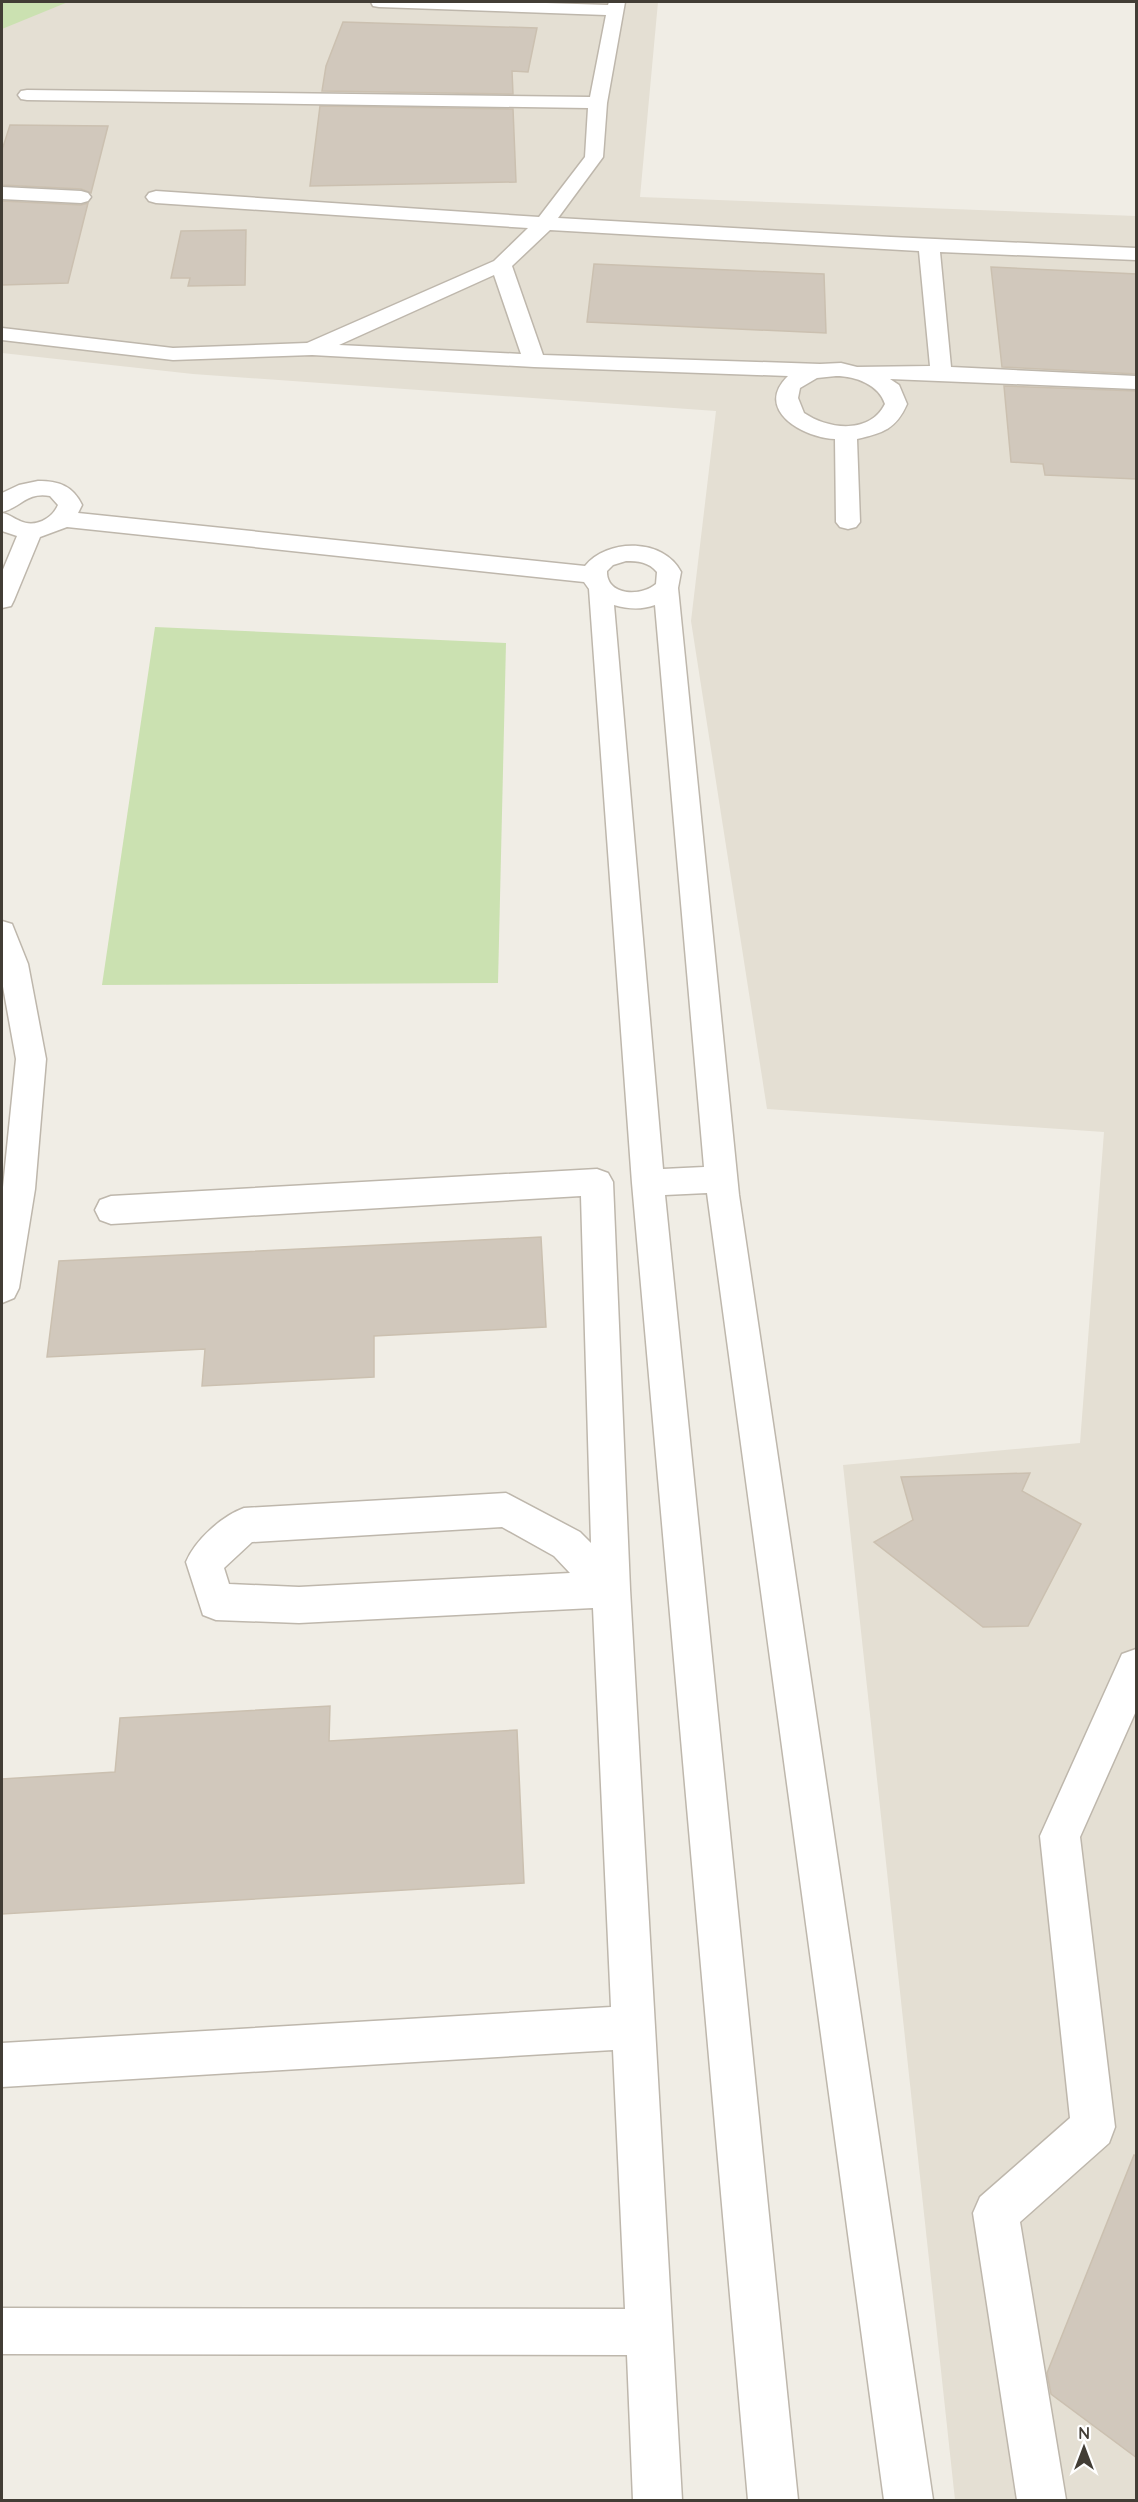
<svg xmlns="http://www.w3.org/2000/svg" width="1138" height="2502" font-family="Quicksand,sans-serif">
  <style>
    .residential { fill: #e4dfd3 }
    .green { fill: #cbe1b1 }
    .building { fill: #d1c8bc; stroke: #cbc0b0; stroke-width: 1.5 }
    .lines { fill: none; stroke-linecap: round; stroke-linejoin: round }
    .minor-casing { stroke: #beb7ac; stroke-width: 3 }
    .minor { fill: #fff; fill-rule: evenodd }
  </style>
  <rect width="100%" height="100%" fill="#f0ede5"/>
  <polygon class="residential" points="2,2 658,2 640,197 1136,216 1136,2500 955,2500 843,1465 1080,1443 1104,1132 767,1109 691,621 716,411 193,374 2,353"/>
  <g class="green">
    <polygon points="2,2 68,2 2,29"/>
    <polygon points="155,627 506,643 498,983 102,985"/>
  </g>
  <g class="building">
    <polygon points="343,22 537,28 528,72 512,71 513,94 322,91 326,66"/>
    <polygon points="320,106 513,109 516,182 310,186"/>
    <polygon points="10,125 108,126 91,193 81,189 2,185 2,150"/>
    <polygon points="2,201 81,205 88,203 68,283 2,285"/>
    <polygon points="246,230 245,285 188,286 190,278 171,278 181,231"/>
    <polygon points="594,264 824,274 826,333 587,322"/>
    <polygon points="991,267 1137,274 1137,374 1002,367"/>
    <polygon points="1004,386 1137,391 1137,479 1045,475 1043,464 1011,462"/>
    <polygon points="541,1237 546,1327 374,1336 374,1377 202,1386 205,1349 47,1357 59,1261"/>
    <polygon points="1030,1473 1022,1491 1081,1524 1028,1626 983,1627 874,1542 913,1520 901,1477"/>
    <polygon points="330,1706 329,1741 517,1730 524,1883 2,1914 2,1779 115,1772 120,1718"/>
    <polygon points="1134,2155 1137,2156 1137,2458 1051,2394 1047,2373"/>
  </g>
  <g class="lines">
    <g class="minor-casing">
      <g id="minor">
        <path d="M 371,2 L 515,2 L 608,5 L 609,2 L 625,2 L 607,103 L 603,157 L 558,218 L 891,237 L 1136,248 L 1136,260 L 940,252 L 951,367 L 1136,376 L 1136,389 L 890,379 L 899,385 L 907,404 C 896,429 883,433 857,439 L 860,522 L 856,527 L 848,529 L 840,527 L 836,522 L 835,439 C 804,438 753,410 788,376 L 534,367 L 312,355 L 173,360 L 2,340 L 2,328 L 173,348 L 307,343 L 494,261 L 528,228 L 156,203 L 149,201 L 146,197 L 149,193 L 156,191 L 539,217 L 585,157 L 588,108 L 27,100 L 21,99 L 18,95 L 21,91 L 27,90 L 590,97 L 606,15 L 379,7 L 373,6 ZM 550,230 L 919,251 L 930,366 L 857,367 L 841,363 L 820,364 L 543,355 L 512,266 ZM 494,275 L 521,354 L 339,345 ZM 836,376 C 856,376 879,385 885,404 C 870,434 829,430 804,413 L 798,398 L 800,388 L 817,378 Z"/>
        <polygon points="2,187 81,191 88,193 91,197 88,201 81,203 2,199"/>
        <path d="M 38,481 C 59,481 73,486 82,505 L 78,513 L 585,566 C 607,538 664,538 681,572 L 678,588 L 739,1195 L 933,2500 L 884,2500 L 707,1193 L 665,1195 L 798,2500 L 748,2500 L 632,1183 L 589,589 L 584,582 L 67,527 L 40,537 L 14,600 L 11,606 L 2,608 L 2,572 L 17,536 L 2,531 L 2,513 C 9,514 13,518 20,521 C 35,528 52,519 58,505 L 50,496 C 26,492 22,507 2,512 L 2,493 L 19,485 ZM 626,561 C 638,561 649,562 657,572 L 656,584 C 641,597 606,596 607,571 L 613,565 ZM 614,605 C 628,609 641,610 655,605 L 704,1167 L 663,1169 Z"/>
        <polygon points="2,921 12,924 28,964 46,1059 35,1189 19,1288 14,1298 2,1303 2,1197 16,1059 2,981"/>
        <path d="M 597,1169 L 608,1173 L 613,1182 L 630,1589 L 682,2500 L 633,2500 L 627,2355 L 2,2354 L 2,2308 L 625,2309 L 613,2050 L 2,2087 L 2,2043 L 611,2007 L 593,1608 L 299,1623 L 216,1620 L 203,1615 L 186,1562 C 195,1540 222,1516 244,1508 L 506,1493 L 580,1532 L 591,1543 L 581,1196 L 111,1224 L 100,1220 L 95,1210 L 100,1200 L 111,1196 ZM 502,1527 L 554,1556 L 570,1573 L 299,1587 L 229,1584 L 224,1568 L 252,1542 Z"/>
        <polygon points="1136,1649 1136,1711 1080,1837 1115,2127 1109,2143 1020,2222 1066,2500 1017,2500 973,2213 980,2197 1070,2118 1040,1836 1122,1654"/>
      </g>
    </g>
    <use href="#minor" class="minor"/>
  </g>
  <rect width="1138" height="2502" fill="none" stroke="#423d35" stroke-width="6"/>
  <g transform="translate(1084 2448)" stroke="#ffffff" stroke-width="4.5" paint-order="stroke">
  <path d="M0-4.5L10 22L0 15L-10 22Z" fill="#423d35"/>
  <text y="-9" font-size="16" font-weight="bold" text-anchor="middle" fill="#423d35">N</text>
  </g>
</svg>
